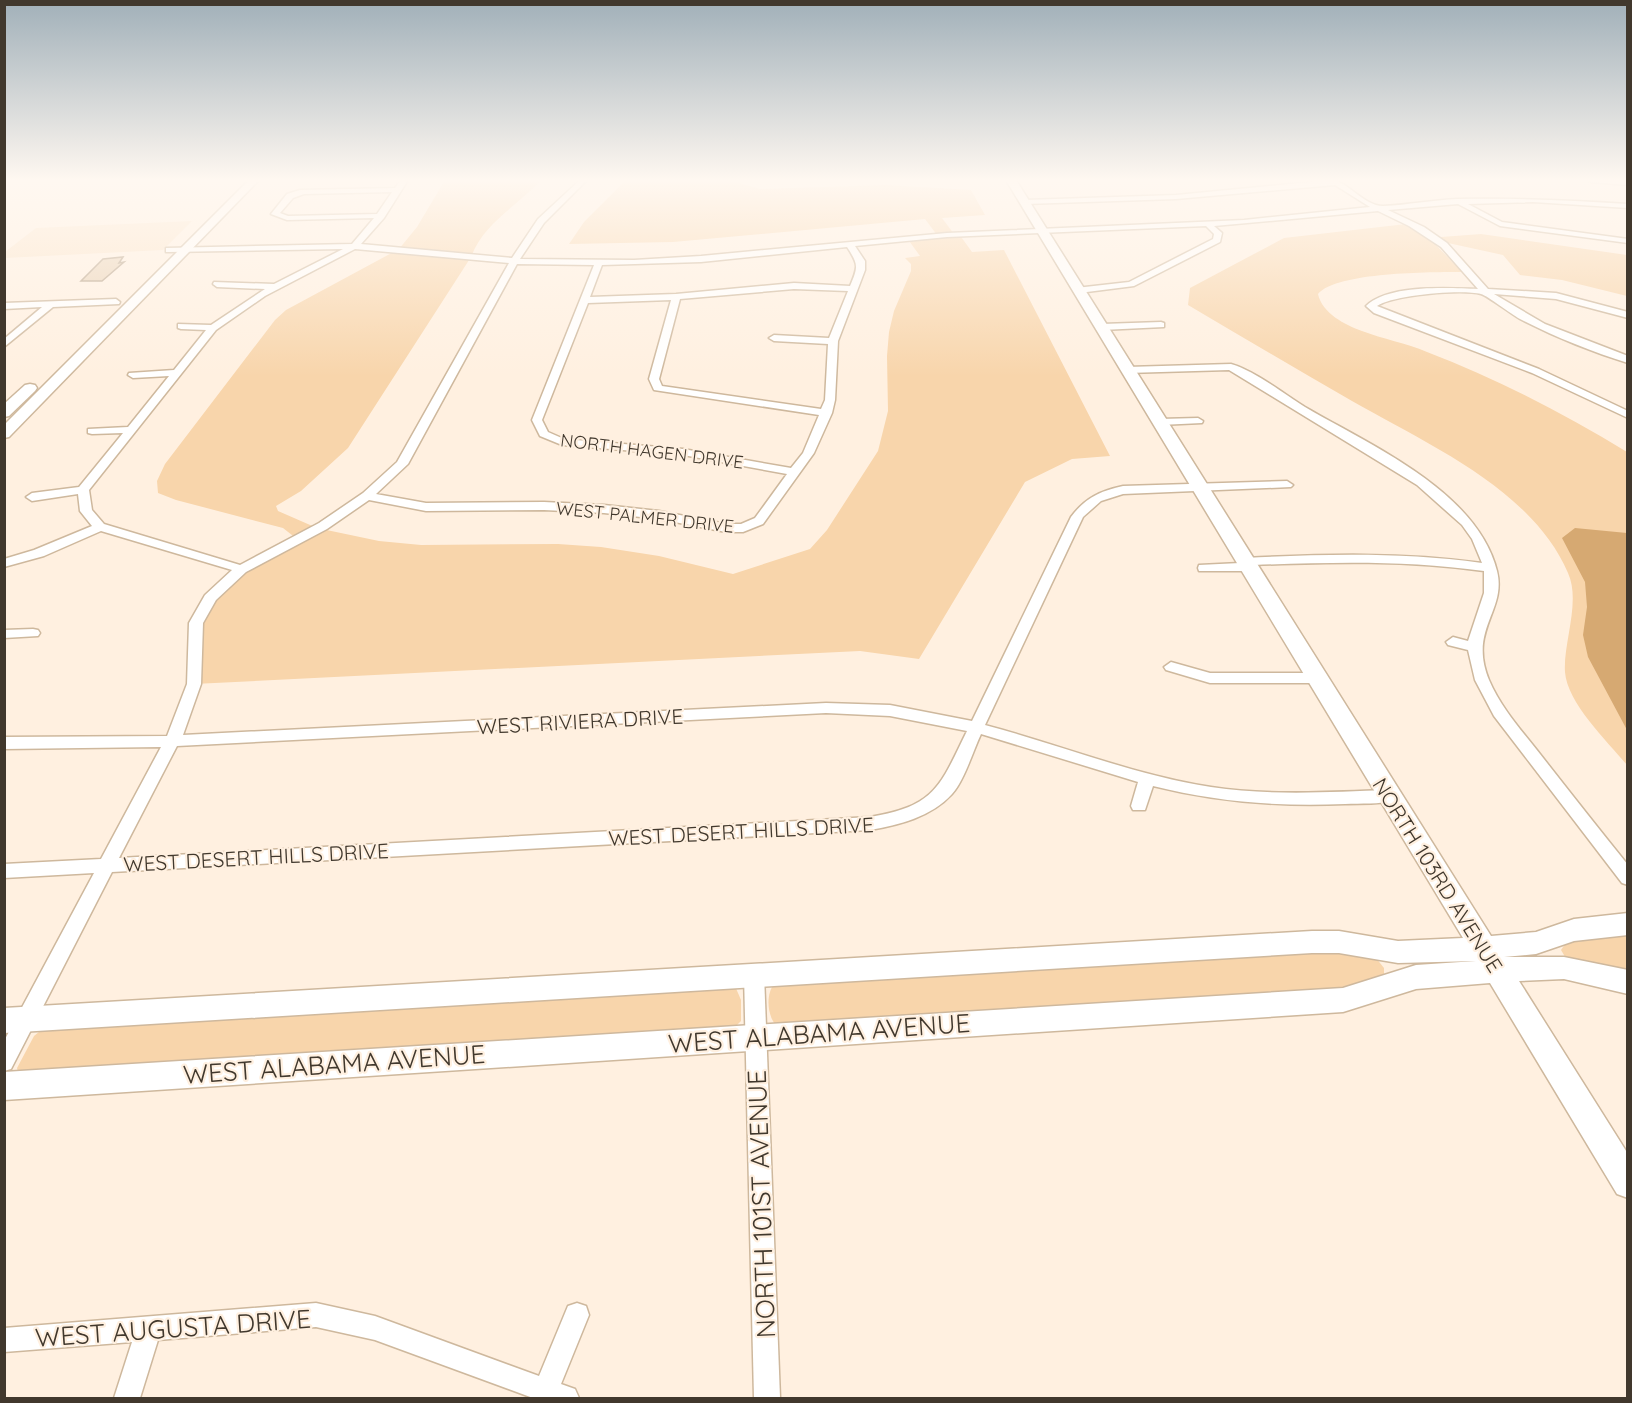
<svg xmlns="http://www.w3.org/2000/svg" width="1632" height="1403" font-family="Quicksand,sans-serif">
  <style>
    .built { fill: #fbe4c9 }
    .green { fill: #f8d5ab }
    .water { fill: #d6a972 }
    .building { fill: #ead3b7; stroke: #b7a187; stroke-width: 1.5 }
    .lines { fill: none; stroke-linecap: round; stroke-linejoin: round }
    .street-casing { stroke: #ceb89d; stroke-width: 3 }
    .secondary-casing { stroke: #ceb89d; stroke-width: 3 }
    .street { fill: #fff; fill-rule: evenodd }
    .secondary { fill: #fff; fill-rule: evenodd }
    .labels { text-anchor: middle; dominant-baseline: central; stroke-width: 4.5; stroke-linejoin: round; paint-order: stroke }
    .far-street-label { font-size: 18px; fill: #41382d; stroke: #fff0e0 }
    .street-label { font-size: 21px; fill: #41382d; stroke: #fff0e0 }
    .near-street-label { font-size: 26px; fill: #41382d; stroke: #fff0e0 }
  </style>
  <rect width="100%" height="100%" fill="#fff0e0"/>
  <polygon class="built" points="192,221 163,250 5,258 5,252 36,228"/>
  <g class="green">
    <path d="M 445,180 L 541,180 C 518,206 484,222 471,257 L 348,448 L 301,491 L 276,506 L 278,511 L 317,528 L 379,541 L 421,545 L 558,544 L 601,547 L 659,556 L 733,574 L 810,549 L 827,530 L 878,451 L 888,411 L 887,356 L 889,332 L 894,311 L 911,271 L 911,264 L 905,258 L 920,256 L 907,238 L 937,235 L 925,219 L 673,242 L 569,244 L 584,222 L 626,180 L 728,180 L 760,189 L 886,185 L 971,190 L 985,215 L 942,218 L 954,234 L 959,234 L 972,252 L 1004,250 L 1110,456 L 1072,459 L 1025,482 L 919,659 L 860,651 L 194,684 L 195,638 L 220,587 L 297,539 L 283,528 L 176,500 L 158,493 L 157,481 L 165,464 L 275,320 L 286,310 L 399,249 L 417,227 Z"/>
    <path d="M 1406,224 L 1428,238 L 1481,234 L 1627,255 L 1627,296 L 1562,280 L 1520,275 L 1503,255 L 1448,243 L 1435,244 L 1462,272 C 1432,272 1336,272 1318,294 C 1322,313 1345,325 1362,331 C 1383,339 1406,343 1427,352 C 1497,379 1563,413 1627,452 L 1627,765 C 1608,742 1567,703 1565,672 C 1563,643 1581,602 1568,573 C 1532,489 1427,444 1352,401 C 1297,369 1242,337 1188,305 L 1190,288 L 1284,238 Z"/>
    <polygon points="1627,929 1627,975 1567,960 1561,950 1568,940"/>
    <path d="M 1326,947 L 1376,958 L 1384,968 L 1384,975 L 1368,987 L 775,1024 C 767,1014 766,994 774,984 Z"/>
    <polygon points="735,986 741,1000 741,1021 731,1031 18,1072 17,1068 34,1036 45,1027"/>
  </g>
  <polygon class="water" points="1575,528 1627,533 1627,730 1588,657 1583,635 1587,607 1585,582 1562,538"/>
  <polygon class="building" points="123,257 119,263 124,262 102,281 81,281 103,259"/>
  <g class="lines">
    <g class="street-casing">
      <g id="street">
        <path d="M 401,180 L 408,180 L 384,218 L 361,244 L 512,258 L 538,219 L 580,180 L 587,180 L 544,223 L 520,259 L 634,260 L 701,256 L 947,233 L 1244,220 L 1370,207 L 1335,185 L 1176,199 L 1025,204 L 1021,202 L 1025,200 L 1176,195 L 1331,180 C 1346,180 1364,206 1383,206 C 1408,205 1432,200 1457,199 C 1514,198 1570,200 1628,204 L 1628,208 L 1533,202 L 1468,204 L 1502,222 L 1628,239 L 1628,243 L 1500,226 L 1458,204 L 1388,210 L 1424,227 L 1447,243 L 1488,289 L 1556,293 L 1628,312 L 1628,318 L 1556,299 L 1494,294 L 1545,324 L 1628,356 L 1628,363 C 1592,352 1553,336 1520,319 C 1511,314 1488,296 1481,294 C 1461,289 1393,295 1377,306 L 1539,369 L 1628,411 L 1628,418 L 1532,373 L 1374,313 L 1366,306 C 1389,284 1448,288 1478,289 L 1441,247 L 1409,226 L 1378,211 L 1214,226 L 1222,233 L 1220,242 L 1134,286 L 1079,293 L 1075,290 L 1076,288 L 1129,282 L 1213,239 L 1214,234 L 1206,226 L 947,237 L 855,246 L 865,261 L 865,270 L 838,341 L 835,400 L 832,413 L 814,453 L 763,524 L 743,532 L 726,532 L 659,519 L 604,513 L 544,510 L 426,511 L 369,500 L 327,529 L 246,572 L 216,600 L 203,623 L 201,684 L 183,735 L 826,703 L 890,705 L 972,721 L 1071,517 C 1085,498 1100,491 1123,486 L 1287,481 L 1293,485 L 1291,487 L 1123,494 L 1101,501 L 1083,517 L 985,725 C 1060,745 1134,775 1211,787 C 1270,796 1330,792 1389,790 L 1395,792 L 1397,796 L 1395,800 C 1379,805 1361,803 1345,804 C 1279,807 1217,802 1153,786 L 1145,810 L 1133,810 L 1131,806 L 1138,782 L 981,734 C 973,751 964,781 952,794 C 931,817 899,825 870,830 L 112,872 L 11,1069 L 4,1071 L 4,1041 L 94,873 L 4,878 L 4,864 L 101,859 L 161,747 L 4,749 L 4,737 L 167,736 L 187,684 L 189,623 L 205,595 L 232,570 L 101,531 L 44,556 L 4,567 L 4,559 L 34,550 L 92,526 L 80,511 L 78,494 L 32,501 L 26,497 L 32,493 L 79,487 L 123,433 L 92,434 L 88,433 L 88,429 L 128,427 L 169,376 L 133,378 L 128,375 L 129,373 L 174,370 L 206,330 L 181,329 L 178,328 L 178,324 L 211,325 L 265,289 L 217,287 L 213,284 L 214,282 L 274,284 L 343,249 L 169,252 L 166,252 L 166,248 L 352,244 L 374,218 L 287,220 L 271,214 L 287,194 L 300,190 L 395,188 ZM 392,192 L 377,214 L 288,216 L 280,213 L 293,198 L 304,194 ZM 847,247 C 859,265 858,267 850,286 L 794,283 L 676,294 L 590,297 L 602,265 L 701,262 ZM 355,249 L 509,263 L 397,462 L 363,493 L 319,523 L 240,565 L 104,524 L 92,510 L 89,490 L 216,330 L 265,296 ZM 517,264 L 594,265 L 532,420 L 540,436 L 562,445 L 683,455 L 787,474 L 755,518 L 741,524 L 726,524 L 659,511 L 604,505 L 544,502 L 426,503 L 376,494 L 408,464 ZM 794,289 L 848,291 L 829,338 L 774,335 L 769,338 L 774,341 L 828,344 L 825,400 L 821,409 L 662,386 L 659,379 L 680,299 ZM 671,300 L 649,379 L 654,390 L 819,415 L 803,453 L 791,468 L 683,449 L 564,439 L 548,432 L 542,420 L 588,303 ZM 826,713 L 890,716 L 967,731 C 940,786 936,806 870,817 L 119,858 L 177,746 Z"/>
        <polygon points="1587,180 1628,181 1628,185 1591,182"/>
        <polygon points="116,299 120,302 119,304 53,307 4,347 4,339 42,307 4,309 4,303"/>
        <polygon points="1161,322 1164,323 1164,327 1102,330 1097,327 1102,324"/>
        <path d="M 1231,364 C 1255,371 1284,394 1305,407 C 1370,445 1477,491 1497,571 C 1507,611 1468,629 1489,680 C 1501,708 1522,731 1540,754 C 1569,791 1598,828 1628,865 L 1628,885 L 1622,883 L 1494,716 L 1475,680 L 1468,650 L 1448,645 L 1446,642 L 1453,637 L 1468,641 L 1484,593 L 1484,571 C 1407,560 1331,562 1254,565 L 1254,570 L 1249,571 L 1199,571 L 1198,568 L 1199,565 L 1240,563 L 1241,559 L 1246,558 C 1325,554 1403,552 1482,563 L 1472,539 L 1462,525 L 1417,485 L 1229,370 L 1127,373 L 1122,370 L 1127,367 Z"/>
        <polygon points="1198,418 1203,421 1202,423 1160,425 1155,422 1160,419"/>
        <polygon points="33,629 38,630 40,633 38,636 4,638 4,630"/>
        <polygon points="1171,662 1210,673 1317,673 1324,678 1317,683 1210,683 1166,670 1164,667"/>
        <polygon points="754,966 761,968 764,974 780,1398 754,1398 744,974 747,968"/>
        <polygon points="316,1303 375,1316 539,1376 568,1306 577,1303 586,1306 589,1315 561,1384 575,1389 579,1398 533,1398 375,1340 316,1327 158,1340 140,1398 114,1398 132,1342 4,1352 4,1328"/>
      </g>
    </g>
    <g class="secondary-casing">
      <g id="secondary">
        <polygon points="249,180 259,180 9,437 4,438 4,425"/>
        <polygon points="1006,180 1016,180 1491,936 1536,932 1574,919 1628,913 1628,935 1574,941 1536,954 1504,957 1564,957 1628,970 1628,994 1564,979 1519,981 1628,1154 1628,1198 1617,1194 1490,983 1416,989 1343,1012 4,1100 4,1072 1343,988 1416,965 1476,961 1398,963 1339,953 1312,953 4,1033 4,1008 1312,931 1339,931 1398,941 1463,938"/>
        <polygon points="30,384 35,385 37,388 35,391 9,416 4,417 4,404 25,385"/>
      </g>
    </g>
    <use href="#street" class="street"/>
    <use href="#secondary" class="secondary"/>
  </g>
  <linearGradient id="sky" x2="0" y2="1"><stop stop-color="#a1b0b9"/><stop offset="0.48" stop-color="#fff8f1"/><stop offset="1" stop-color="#fff8f1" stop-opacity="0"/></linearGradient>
  <rect width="1632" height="376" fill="url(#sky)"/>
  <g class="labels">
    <g class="far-street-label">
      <text transform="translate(652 451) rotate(7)">NORTH HAGEN DRIVE</text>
      <text transform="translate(645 517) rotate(6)">WEST PALMER DRIVE</text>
    </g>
    <g class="street-label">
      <text transform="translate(580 721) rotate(-3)">WEST RIVIERA DRIVE</text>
      <text transform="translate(741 831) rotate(-3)">WEST DESERT HILLS DRIVE</text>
      <text transform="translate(256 857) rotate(-3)">WEST DESERT HILLS DRIVE</text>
      <text transform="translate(1438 875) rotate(58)">NORTH 103RD AVENUE</text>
    </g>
    <g class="near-street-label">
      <text transform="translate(819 1033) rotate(-4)">WEST ALABAMA AVENUE</text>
      <text transform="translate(334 1064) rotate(-4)">WEST ALABAMA AVENUE</text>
      <text transform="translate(761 1204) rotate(-92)">NORTH 101ST AVENUE</text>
      <text transform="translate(173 1328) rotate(-4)">WEST AUGUSTA DRIVE</text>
    </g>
  </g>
  <rect width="1632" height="1403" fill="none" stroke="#41382d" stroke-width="12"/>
</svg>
